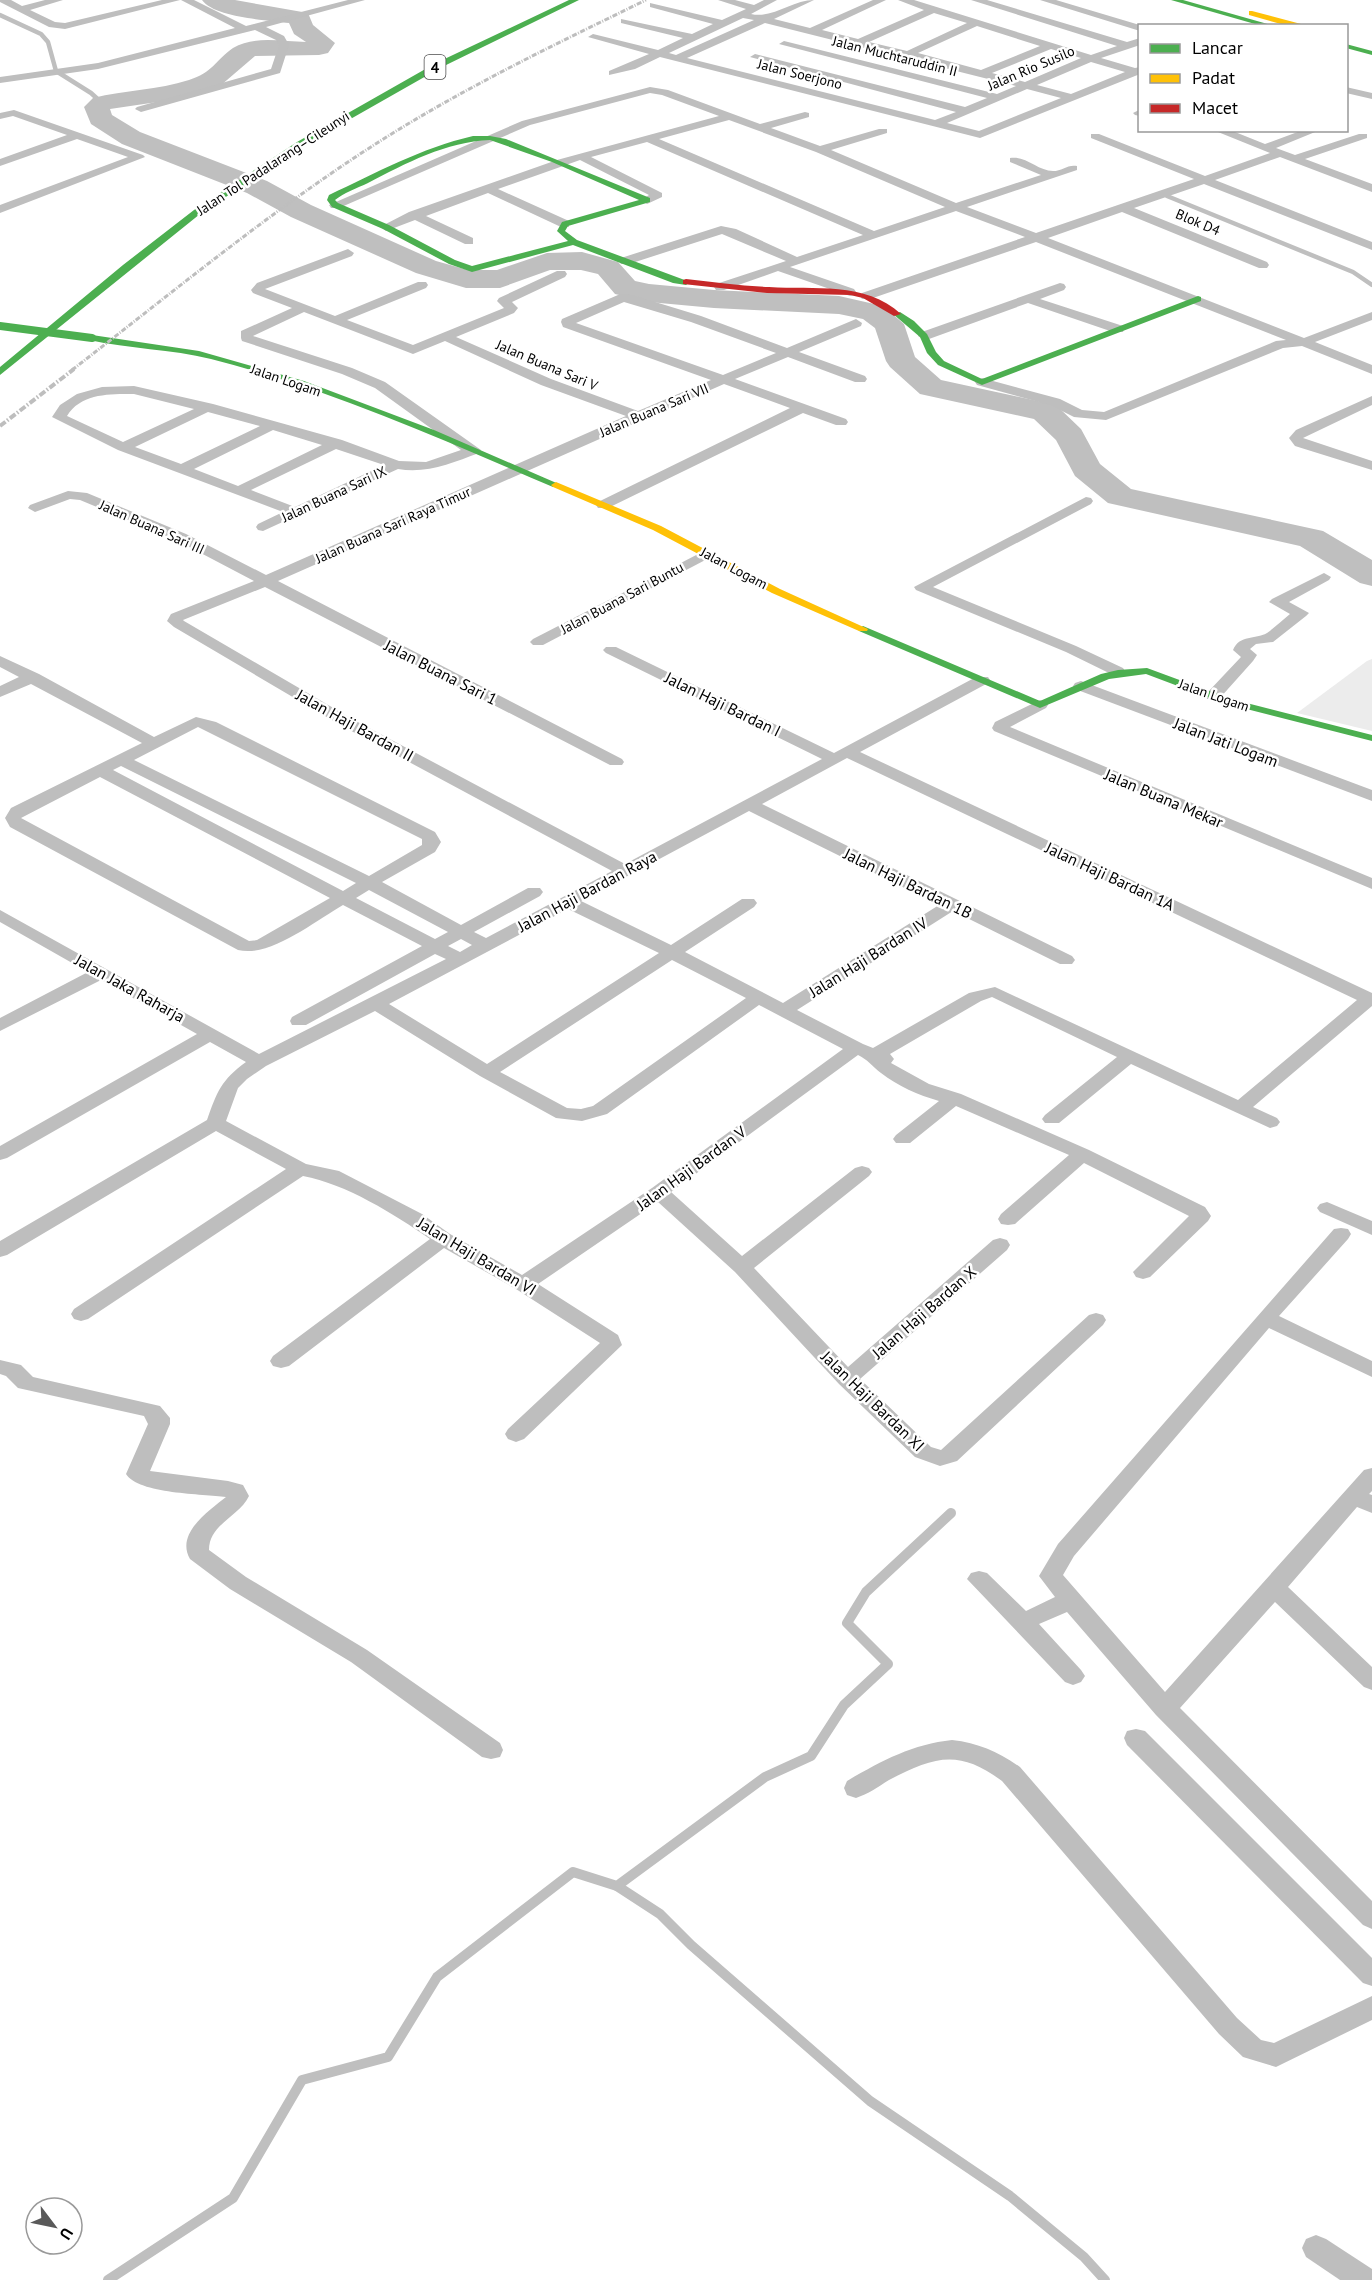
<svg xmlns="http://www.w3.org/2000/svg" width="1372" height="2280" font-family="'PT Sans',sans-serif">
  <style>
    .green { fill: #ececec }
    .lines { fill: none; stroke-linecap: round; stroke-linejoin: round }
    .stream-far1 { stroke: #bfbfbf; stroke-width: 4.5 }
    .stream { stroke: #bfbfbf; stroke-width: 10 }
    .river { fill: #bfbfbf; fill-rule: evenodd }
    .street { fill: #bebebe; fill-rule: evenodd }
    .fast { fill: #4caf50; fill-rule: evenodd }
    .slow { fill: #ffc107; fill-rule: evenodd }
    .jam { fill: #c62828; fill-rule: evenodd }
    .rail-far1 { stroke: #bebebe; stroke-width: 3; stroke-dasharray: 5 1.5 1 1.5; stroke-linecap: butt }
    .rail { stroke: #bebebe; stroke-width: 4; stroke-dasharray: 7 2 1.5 2; stroke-linecap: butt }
    .fast-bridge { stroke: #4caf50; stroke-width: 8 }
    .labels { text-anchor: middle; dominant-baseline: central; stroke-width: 5; stroke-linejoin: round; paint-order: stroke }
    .far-street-label { font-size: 14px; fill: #000; stroke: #fff }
    .shield { fill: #fff; stroke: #4c4c4c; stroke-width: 1.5 }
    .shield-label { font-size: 15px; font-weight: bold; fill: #000 }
    .street-label { font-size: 16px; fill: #000; stroke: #fff }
  </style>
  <rect width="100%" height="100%" fill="#fff"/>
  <polygon class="green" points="1372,659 1372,731 1297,713 1367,661"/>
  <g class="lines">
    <g class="stream-far1">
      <polyline points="0,15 41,34 48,42 56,71 91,93 102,103"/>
      <polyline points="1167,196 1353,272 1372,285"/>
    </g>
    <g class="stream">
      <polyline points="617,1886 660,1914 691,1945 870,2101 1010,2196 1084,2257 1105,2280"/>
      <polyline points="108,2280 233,2198 302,2080 388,2057 437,1977 573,1872 617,1886 765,1777 811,1756 844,1705 888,1664 847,1623 866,1592 951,1513"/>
    </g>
    <path class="river" d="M 202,0 L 235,0 L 308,13 L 313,25 L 335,43 L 328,53 L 319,55 L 255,56 L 220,86 L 171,100 L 110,109 L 112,115 L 140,132 L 267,181 L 311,205 L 436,261 L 468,270 L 497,270 L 547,253 L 582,252 L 618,262 L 635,281 L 649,284 L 714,290 L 839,296 L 883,306 L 904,324 L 915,357 L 941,380 L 1056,405 L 1081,429 L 1100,464 L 1131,489 L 1323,531 L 1372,560 L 1372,586 L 1360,583 L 1300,546 L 1108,503 L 1075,476 L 1056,440 L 1034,419 L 920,394 L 890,367 L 886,361 L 875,328 L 863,319 L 839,314 L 714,308 L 649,302 L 615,294 L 598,274 L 581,270 L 550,270 L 500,288 L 466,288 L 416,273 L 291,217 L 247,193 L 122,144 L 91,124 L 84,107 L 93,98 C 125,90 158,90 189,80 C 212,73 216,60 233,48 C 254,35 284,42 306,42 L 294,34 L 289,23 C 268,20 215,18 202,0 Z"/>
    <g class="street">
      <polygon points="0,0 11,0 22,6 45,0 63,0 30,10 55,22 65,23 162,0 180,0 65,29 49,27 0,2"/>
      <polygon points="181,0 194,0 246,26 348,0 365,0 266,27 284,36 289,45 280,73 141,112 135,109 137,107 271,69 279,45 276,40 255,30 98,69 0,83 0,77 98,63 235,28"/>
      <path d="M 718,0 L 735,0 L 754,5 L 764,0 L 777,0 L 751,14 C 773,19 792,0 814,0 L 774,19 L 810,28 L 873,0 L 886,0 L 822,30 L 858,39 L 924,10 L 898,0 L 914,0 L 1091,55 L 1117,46 L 971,0 L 987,0 L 1127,42 L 1140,38 L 1140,45 L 1101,58 L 1135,68 L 1140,67 L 1140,74 L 980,138 L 660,57 L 635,69 L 609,75 L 609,71 L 649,54 L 588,37 L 593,34 L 658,50 L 683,38 L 621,23 L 621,19 L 692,34 L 713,24 L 650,7 L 650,3 L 722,20 L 746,9 ZM 934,13 L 967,23 L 907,51 L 869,42 ZM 743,18 L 754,20 L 676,55 L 669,53 ZM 765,23 L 1016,86 L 997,94 L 784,41 L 779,44 L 987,98 L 965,107 L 755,54 L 750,57 L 956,112 L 935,120 L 687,58 ZM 977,26 L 1040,46 L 981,70 L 918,53 ZM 1051,49 L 1081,58 L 1025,82 L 992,73 ZM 1091,62 L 1125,72 L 1071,94 L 1037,85 ZM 1027,89 L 1061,98 L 979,131 L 947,123 Z"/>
      <polygon points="1040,0 1056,0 1143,26 1140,26 1140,31"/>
      <path d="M 650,87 L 668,90 L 760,124 L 805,112 L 809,113 L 809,117 L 771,128 L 820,146 L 879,129 L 887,129 L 887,133 L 831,150 L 956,203 L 1041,175 L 1010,162 L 1010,158 C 1025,155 1038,171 1053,171 C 1062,171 1068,164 1077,166 L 1077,170 L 967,207 L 1036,233 L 1194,179 L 1091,138 L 1091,134 L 1099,134 L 1205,176 L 1270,153 L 1213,130 L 1230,130 L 1265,144 L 1303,130 L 1320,130 L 1276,148 L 1295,155 L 1359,134 L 1367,134 L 1367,138 L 1305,159 L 1372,184 L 1372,192 L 1280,157 L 1215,180 L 1372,242 L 1372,250 L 1204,184 L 1134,208 L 1267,262 L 1269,265 L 1267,268 L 1259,268 L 1122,212 L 1048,238 L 1304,338 L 1372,312 L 1372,320 L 1315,342 L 1372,365 L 1372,374 L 1302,346 L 1283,348 L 1106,420 L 1074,417 L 1050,405 L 977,385 L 975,382 L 982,378 L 1060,399 L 1082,410 L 1104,412 L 1276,341 L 1286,340 L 1036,242 L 870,299 L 862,299 L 860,296 L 862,293 L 1025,237 L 956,211 L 790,267 L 854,289 L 856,292 L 854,295 L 850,296 L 778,271 L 724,290 L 716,290 L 714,287 L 716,284 L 786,261 L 722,234 L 629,264 L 621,264 L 619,261 L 621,258 L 721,226 L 736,229 L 797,257 L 863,235 L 647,142 L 591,157 L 662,193 L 662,197 L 647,204 L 641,200 L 649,195 L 580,160 L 498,189 L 569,221 L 569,227 L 561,227 L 488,193 L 426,216 L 473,238 L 473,244 L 465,244 L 415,220 L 386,231 L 380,227 L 409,212 L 557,160 L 719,116 L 662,95 L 650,93 L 530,125 L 339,208 L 331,208 L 329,205 L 522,121 ZM 729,120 L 816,152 L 945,207 L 874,231 L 659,139 Z"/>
      <polygon points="1346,87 1372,93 1372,99 1346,93"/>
      <polygon points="14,110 143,155 145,157 0,213 0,205 128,157 77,139 0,166 0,159 67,135 13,116 0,119 0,113"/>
      <polygon points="1139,110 1140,116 1135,115 1133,113"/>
      <path d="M 348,249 L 354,253 L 352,256 L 265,289 L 335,316 L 418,282 L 426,282 L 428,285 L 426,288 L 347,320 L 413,345 L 504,308 L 497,301 L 499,298 L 557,271 L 565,271 L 567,274 L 565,277 L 512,302 L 518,308 L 514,313 L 456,337 L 551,379 L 638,411 L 711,380 L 563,327 L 561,322 L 562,319 L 618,295 L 629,294 L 701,316 L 787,348 L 856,319 L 862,323 L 861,326 L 799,352 L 865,376 L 867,379 L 865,382 L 855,382 L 788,357 L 735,379 L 846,419 L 848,422 L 846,425 L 836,425 L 803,413 L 608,508 L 598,508 L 596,505 L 598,502 L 790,408 L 724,384 L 278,581 L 622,759 L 624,762 L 622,765 L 610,765 L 265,587 L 183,620 L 184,621 L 354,720 L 625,864 L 822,759 L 606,653 L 603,650 L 606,647 L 616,647 L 834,753 L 976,677 L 988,677 L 990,680 L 988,683 L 860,752 L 1372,993 L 1372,1006 L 1253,1107 L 1277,1118 L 1280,1122 L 1277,1126 L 1270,1128 L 1131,1064 L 1059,1123 L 1045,1123 L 1042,1119 L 1045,1115 L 1117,1057 L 992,997 L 981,1001 L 890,1054 L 894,1059 L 891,1063 L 929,1084 L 961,1094 L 1089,1150 L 1205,1207 L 1211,1216 L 1208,1221 L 1150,1277 L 1143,1279 L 1136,1277 L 1133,1272 L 1189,1216 L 1084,1163 L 1015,1224 L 1008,1225 L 1001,1224 L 998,1219 L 1001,1214 L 1069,1155 L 956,1106 L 910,1143 L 896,1143 L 893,1139 L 896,1135 L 939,1101 C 918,1095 898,1086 881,1073 C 873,1067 867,1059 858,1055 L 671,1192 L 742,1256 L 855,1168 L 862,1166 L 869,1168 L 872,1172 L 869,1176 L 754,1268 L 848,1367 L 993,1240 L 1000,1238 L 1007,1240 L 1010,1245 L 1007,1250 L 860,1379 L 931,1447 L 941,1450 L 1089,1315 L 1096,1313 L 1103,1315 L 1106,1320 L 1103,1325 L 957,1461 L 940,1466 L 915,1457 L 839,1384 L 735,1272 L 658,1202 L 538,1284 L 618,1335 L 622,1345 L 524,1439 L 516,1442 L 508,1439 L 505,1434 L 508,1429 L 600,1343 L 516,1289 L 444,1248 L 289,1366 L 281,1368 L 273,1366 L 270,1361 L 273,1356 L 430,1239 C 394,1214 346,1184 303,1176 L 88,1319 L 81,1321 L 74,1319 L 71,1314 L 74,1309 L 286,1169 L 216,1131 L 7,1255 L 0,1257 L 0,1241 L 207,1120 C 217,1092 221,1080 246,1062 L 210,1042 L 7,1158 L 0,1160 L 0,1146 L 197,1034 L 101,980 L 0,1031 L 0,1018 L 88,972 L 0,922 L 0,910 L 259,1054 L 446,959 L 435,954 L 306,1025 L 292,1025 L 290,1021 L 292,1017 L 422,946 L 343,905 C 315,921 270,958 238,950 L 10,827 L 5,818 L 11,808 L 142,743 L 31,684 L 0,697 L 0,686 L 19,677 L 0,667 L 0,656 L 39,674 L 154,737 L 196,717 L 216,722 L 435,832 L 441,842 L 435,852 L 382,882 L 461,925 L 528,888 L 540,888 L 543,892 L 540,896 L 474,932 L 486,938 L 612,871 L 342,726 L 174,627 L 167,621 L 171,614 L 254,581 L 176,540 L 80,500 L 70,499 L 35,512 L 28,508 L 30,505 L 68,491 L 87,493 L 186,534 L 266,575 L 626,416 L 541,385 L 445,341 L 413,354 L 304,312 L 253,336 L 352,368 L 385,382 L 481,450 L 479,453 C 452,463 427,474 398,469 L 263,531 L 258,530 L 256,527 L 258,524 L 283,512 L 118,450 L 52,417 L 60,405 L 77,394 L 102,387 L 134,386 L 213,404 L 342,440 L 399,461 L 426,462 L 461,450 L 375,388 L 342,374 L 242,341 L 241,338 L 241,331 L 292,308 L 253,293 L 251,290 L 257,283 ZM 624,302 L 691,322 L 776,353 L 723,375 L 576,323 ZM 134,394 L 194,409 L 123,442 L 67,416 C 81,393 110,394 134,394 ZM 208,412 L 260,426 L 181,464 L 135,447 ZM 273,430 L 322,445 L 238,486 L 194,469 ZM 336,449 L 384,465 L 295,507 L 251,490 ZM 198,727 L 422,839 L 422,845 L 369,876 L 134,760 ZM 847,758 L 1357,1000 L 1238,1100 L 995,987 L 969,993 L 873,1048 L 863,1044 L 797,1010 L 953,911 L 1060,964 L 1072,964 L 1075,960 L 1072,956 L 762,804 ZM 121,766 L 356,883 L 343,891 L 113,770 ZM 100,777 L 330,898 L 257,940 L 249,941 L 21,818 ZM 749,811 L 939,905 L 783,1003 L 685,952 L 754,907 L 757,903 L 754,899 L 742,899 L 671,945 L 581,901 ZM 369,890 L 448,932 L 435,939 L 356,898 ZM 568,909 L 659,953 L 487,1064 L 389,1004 ZM 461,939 L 472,945 L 460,952 L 448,946 ZM 672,960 L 746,998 L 593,1106 L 581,1109 L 567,1108 L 500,1072 ZM 759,1005 L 843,1049 L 652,1188 L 522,1275 L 450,1234 L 422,1214 L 339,1171 L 306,1164 L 226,1121 L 238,1088 L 247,1079 L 266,1066 L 375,1011 L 480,1076 L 556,1118 L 582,1121 L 607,1114 Z"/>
      <polygon points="1060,283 1064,284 1066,287 1064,290 1040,299 1123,326 1124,329 1123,332 1113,332 1028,303 929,339 924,340 918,336 919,333"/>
      <polygon points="1372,396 1372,405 1303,438 1372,461 1372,470 1295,446 1289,438 1296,430"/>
      <polygon points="1086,497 1091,498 1093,501 1091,504 933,587 1076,646 1123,668 1125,671 1123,674 1111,674 1066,652 916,590 914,587"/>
      <polygon points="706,550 713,554 711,557 543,645 533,645 530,642 533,639"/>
      <path d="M 1324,573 L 1331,577 L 1329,580 L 1289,602 L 1309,613 L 1306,616 L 1273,642 L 1256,644 L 1250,649 L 1257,655 L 1253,661 L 1219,699 L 1207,699 L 1205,696 L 1207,693 L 1241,657 L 1233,650 C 1240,634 1255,640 1267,633 C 1275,627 1283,620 1290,614 L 1269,602 L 1272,599 Z"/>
      <polygon points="1081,681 1372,790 1372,801 1075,689 1073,686 1075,683"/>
      <polygon points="1040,700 1046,702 1048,705 1046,708 1010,727 1372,878 1372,889 994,731 992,728 995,722"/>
      <polygon points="1327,1202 1372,1221 1372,1235 1320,1212 1317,1208 1320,1204"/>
      <polygon points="1341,1228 1348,1229 1351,1234 1348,1239 1279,1316 1372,1361 1372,1377 1269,1328 1074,1556 1063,1575 1165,1692 1364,1470 1372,1468 1372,1491 1369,1494 1372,1495 1372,1513 1357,1507 1288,1587 1372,1667 1372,1690 1364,1687 1275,1602 1180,1708 1372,1901 1372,1929 1363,1925 1156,1715 1067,1612 1039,1624 1081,1670 1085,1676 1081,1682 1073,1685 1065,1682 967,1579 971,1573 979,1571 987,1573 1026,1611 1055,1597 1039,1576 1058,1544 1334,1229"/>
      <path d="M 0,1360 L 21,1365 L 33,1377 L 160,1406 L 170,1418 L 170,1424 L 150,1471 L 228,1481 L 243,1485 L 249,1496 C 239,1517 209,1524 209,1550 L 246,1577 L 367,1650 L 500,1743 L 503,1750 L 500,1757 L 491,1759 L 482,1757 L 351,1662 L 230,1589 L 190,1559 C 175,1533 210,1510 226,1497 C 204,1494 138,1494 126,1474 L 148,1424 L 144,1416 L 18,1388 L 6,1376 L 0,1374 Z"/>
      <polygon points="1136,1729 1145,1731 1372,1958 1372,1986 1363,1983 1127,1745 1124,1738 1127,1731"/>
      <path d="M 952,1740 C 979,1743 998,1752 1020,1767 L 1237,2018 L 1261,2040 L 1274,2043 L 1372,1996 L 1372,2020 L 1276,2067 L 1243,2057 L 1219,2034 L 1002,1781 C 959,1749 935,1756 889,1780 C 878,1787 868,1794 856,1798 L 847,1795 L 844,1788 L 847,1781 C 881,1761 913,1744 952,1740 Z"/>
      <polygon points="1316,2235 1326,2239 1372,2269 1372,2280 1340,2280 1306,2257 1302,2248 1306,2239"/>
    </g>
    <g class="fast">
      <polygon points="569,0 579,0 442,67 303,146 200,214 0,375 0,367 123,265 194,210 297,142 436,63"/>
      <polygon points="1171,0 1183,0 1275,26 1262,26"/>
      <polygon points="1346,44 1372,51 1372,55 1346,48"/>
      <path d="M 473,136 L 490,136 L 506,139 L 650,198 L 650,202 L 568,226 L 565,231 L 577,240 L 690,282 L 686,285 L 673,283 L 573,245 L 472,272 L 449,264 L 383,229 L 332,207 L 327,200 L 329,195 C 376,173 421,148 473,136 ZM 490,140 L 552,162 L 639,200 L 562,222 L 557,231 L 568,241 L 472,266 L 455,260 L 389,225 L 338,203 L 335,200 C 344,193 357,188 368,183 C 406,163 446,142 490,140 Z"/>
      <polygon points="1198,296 1201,297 1201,301 982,385 938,365 927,353 920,337 893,314 900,312 914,321 927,334 936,352 944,361 982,379"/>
      <path d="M 92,335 L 199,351 L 304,381 L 434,430 L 561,485 L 553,487 C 441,439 329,389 211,359 C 171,349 129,349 89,340 L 89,336 Z"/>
      <polygon points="863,626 1040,701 1101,674 1118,670 1147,668 1231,699 1372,735 1372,741 1223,703 1146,674 1109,679 1040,708 859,631 858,629"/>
    </g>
    <g class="slow">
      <polygon points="1252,11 1301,24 1301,26 1288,26 1249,15 1249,11"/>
      <polygon points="556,482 661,526 780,589 868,629 867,631 859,631 772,593 653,530 553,487 551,485"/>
    </g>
    <path class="jam" d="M 686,279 C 714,282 741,286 769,287 C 814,290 865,281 901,314 L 894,316 L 863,298 L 850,295 L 767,293 L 683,284 L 683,280 Z"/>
    <path class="rail-far1" d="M 72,370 C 177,289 280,203 393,133 C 474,83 560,42 646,0"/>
    <polyline class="rail" points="0,426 74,369"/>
    <polyline class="fast-bridge" points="0,326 92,338"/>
  </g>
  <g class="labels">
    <g class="far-street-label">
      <text transform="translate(895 56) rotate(14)">Jalan Muchtaruddin II</text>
      <text transform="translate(1031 68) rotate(-23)">Jalan Rio Susilo</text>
      <text transform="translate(800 74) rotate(14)">Jalan Soerjono</text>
      <text transform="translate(273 163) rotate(-33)">Jalan Tol Padalarang–Cileunyi</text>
      <text transform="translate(1198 222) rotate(23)">Blok D4</text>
      <text transform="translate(547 365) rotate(23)">Jalan Buana Sari V</text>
      <text transform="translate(286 380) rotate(19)">Jalan Logam</text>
      <text transform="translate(654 410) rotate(-23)">Jalan Buana Sari VII</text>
      <text transform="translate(334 494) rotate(-25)">Jalan Buana Sari IX</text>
      <text transform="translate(393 525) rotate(-24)">Jalan Buana Sari Raya Timur</text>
      <text transform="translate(152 527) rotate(24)">Jalan Buana Sari III</text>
      <text transform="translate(734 568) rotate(28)">Jalan Logam</text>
      <text transform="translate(622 598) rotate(-28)">Jalan Buana Sari Buntu</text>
      <text transform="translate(1214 695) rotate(19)">Jalan Logam</text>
    </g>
    <rect class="shield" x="424.5" y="55" width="21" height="24" rx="4.5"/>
    <g class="shield-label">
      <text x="435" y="67">4</text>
    </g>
    <g class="street-label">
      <text transform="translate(441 672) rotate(27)">Jalan Buana Sari 1</text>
      <text transform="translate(723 704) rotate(26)">Jalan Haji Bardan I</text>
      <text transform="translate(355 725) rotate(29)">Jalan Haji Bardan II</text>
      <text transform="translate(1226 742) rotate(21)">Jalan Jati Logam</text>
      <text transform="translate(1164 798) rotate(23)">Jalan Buana Mekar</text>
      <text transform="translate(1110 876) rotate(25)">Jalan Haji Bardan 1A</text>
      <text transform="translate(908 883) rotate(26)">Jalan Haji Bardan 1B</text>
      <text transform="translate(587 891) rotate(-28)">Jalan Haji Bardan Raya</text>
      <text transform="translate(868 957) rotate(-32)">Jalan Haji Bardan IV</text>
      <text transform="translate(130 988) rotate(29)">Jalan Jaka Raharja</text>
      <text transform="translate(691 1168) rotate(-36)">Jalan Haji Bardan V</text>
      <text transform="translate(477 1256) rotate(31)">Jalan Haji Bardan VI</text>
      <text transform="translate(924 1312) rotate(-41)">Jalan Haji Bardan X</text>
      <text transform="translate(873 1401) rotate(44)">Jalan Haji Bardan XI</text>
    </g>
  </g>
  <rect x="1138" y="24" width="210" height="108" fill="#ffffff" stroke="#999999" stroke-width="1.5"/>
  <rect x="1150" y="44" width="30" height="9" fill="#4caf50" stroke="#999999" stroke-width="1.5"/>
  <text x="1192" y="54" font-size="18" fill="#000000">Lancar</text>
  <rect x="1150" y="74" width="30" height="9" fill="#ffc107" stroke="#999999" stroke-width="1.5"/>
  <text x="1192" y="84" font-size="18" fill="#000000">Padat</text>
  <rect x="1150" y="104" width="30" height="9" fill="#c62828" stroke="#999999" stroke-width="1.5"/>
  <text x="1192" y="114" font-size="18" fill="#000000">Macet</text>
  <g transform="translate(54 2226) rotate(122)"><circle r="28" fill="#ffffff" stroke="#999999" stroke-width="1.5"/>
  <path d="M0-4.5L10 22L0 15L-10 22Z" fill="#595959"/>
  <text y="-9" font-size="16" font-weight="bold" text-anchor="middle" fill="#000000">U</text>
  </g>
</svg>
